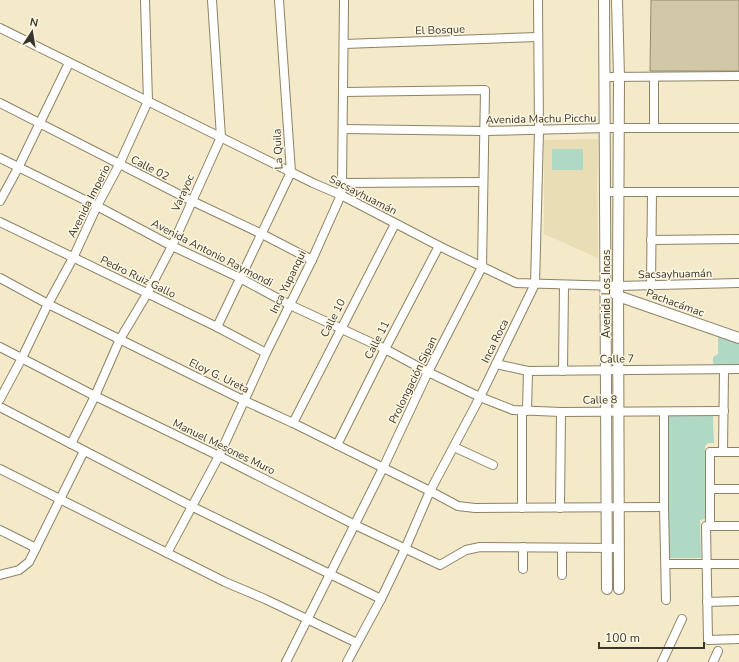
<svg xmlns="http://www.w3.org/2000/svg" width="739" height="662" font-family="'Nunito Sans',sans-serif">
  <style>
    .built { fill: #e9ddb5 }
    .green { fill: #b0d9c5 }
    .building { fill: #d1c8a8; stroke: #948b6d }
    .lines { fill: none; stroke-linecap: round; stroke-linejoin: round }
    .minor-casing { stroke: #8c8366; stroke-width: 10 }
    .tertiary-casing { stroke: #8c8366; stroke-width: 12 }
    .minor { stroke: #fff; stroke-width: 8 }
    .tertiary { stroke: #fff; stroke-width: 10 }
    .labels { text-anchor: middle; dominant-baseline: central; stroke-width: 3; stroke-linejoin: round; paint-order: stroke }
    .street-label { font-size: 11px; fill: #3a3629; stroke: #fdf7e4 }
  </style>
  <rect width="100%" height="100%" fill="#f4eac9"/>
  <polygon class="built" points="598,139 597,189 598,258 544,234 544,140"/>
  <g class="green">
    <rect x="552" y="149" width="31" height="21"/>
    <polygon points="718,336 739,344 739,366 713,366 713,357 718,354"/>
    <polygon points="667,416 713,416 714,443 708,443 705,446 705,519 700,520 701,558 668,558"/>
  </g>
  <polygon class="building" points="651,0 739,0 739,71 650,71"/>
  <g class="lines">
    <g class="minor-casing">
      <g id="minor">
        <polyline points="0,28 313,183 341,195 439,246 516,283 618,286 739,283"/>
        <polyline points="344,44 538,37"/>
        <polyline points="605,77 739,76"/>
        <polyline points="0,103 192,201 262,234 312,260"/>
        <polyline points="654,128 654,77"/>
        <polyline points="343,129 485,131 606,128 739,128"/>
        <polyline points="0,158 97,206 172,246 240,278 290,305 385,349 428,372 480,397 513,410 561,412 724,411"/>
        <polyline points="342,183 483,182"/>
        <polyline points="606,192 739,192"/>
        <polyline points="0,201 18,168 69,63"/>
        <polyline points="0,222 217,327 266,353"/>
        <polyline points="651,240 739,239"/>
        <polyline points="0,278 48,304 245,401 293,423 430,491 458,506 475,508 664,507"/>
        <polyline points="651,286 652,192"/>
        <polyline points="217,327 291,172 279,0"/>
        <polyline points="0,347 95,396 219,456 355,525 440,565 466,550 480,547 619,548"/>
        <polyline points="496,364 528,371 739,369"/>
        <polyline points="563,371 564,285"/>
        <polyline points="0,399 22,358 48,304 73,258 97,206 119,165 148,101 145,0"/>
        <polyline points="0,407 193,507 381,599"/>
        <polyline points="522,411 522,508"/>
        <polyline points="527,411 528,371"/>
        <polyline points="664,412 664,507 666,600"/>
        <polyline points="293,423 395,224"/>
        <polyline points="71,444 95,396 120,339 147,294 172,246 221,137 212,0"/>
        <polyline points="337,445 385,349 439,246"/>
        <polyline points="454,447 493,465"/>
        <polyline points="723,452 724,370"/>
        <polyline points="0,469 225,582 265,599 357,643"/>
        <polyline points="710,489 739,489"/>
        <polyline points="560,508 561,412"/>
        <polyline points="710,526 710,452 739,452"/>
        <polyline points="739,526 706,526 708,640 739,639"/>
        <polyline points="0,530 36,548"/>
        <polyline points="523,547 523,569"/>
        <polyline points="167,553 219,456 266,353 312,260 341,195 342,183 344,0"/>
        <polyline points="666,564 739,564"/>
        <polyline points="0,575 19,570 29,562 84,451"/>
        <polyline points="562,575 562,548"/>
        <polyline points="707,602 739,601"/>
        <polyline points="286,662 383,468 428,372 482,267 485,90 343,92"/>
        <polyline points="347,662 381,599 405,549 430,491 480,397 535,284 539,131 538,0"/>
        <polyline points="662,662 682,619"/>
        <polyline points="713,662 718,651"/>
      </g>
    </g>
    <g class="tertiary-casing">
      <g id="tertiary">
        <path d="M 604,0 C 606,196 605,393 607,589"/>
        <polyline points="617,0 619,77 618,286 619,589"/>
        <polyline points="614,293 618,296 739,338"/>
      </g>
    </g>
    <use href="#minor" class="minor"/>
    <use href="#tertiary" class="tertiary"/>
  </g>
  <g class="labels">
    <g class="street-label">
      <text transform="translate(440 30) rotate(-2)">El Bosque</text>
      <text transform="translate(541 119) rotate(-1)">Avenida Machu Picchu</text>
      <text transform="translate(278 149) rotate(-93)">La Quila</text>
      <text transform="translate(150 168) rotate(27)">Calle 02</text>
      <text transform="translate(183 193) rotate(-66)">Varayoc</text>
      <text transform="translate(363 195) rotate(27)">Sacsayhuamán</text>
      <text transform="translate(89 201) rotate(-63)">Avenida Imperio</text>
      <text transform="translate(212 253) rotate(27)">Avenida Antonio Raymondi</text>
      <text transform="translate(675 274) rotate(-1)">Sacsayhuamán</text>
      <text transform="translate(138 277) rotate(26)">Pedro Ruiz Gallo</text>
      <text transform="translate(288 282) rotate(-64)">Inca Yupanqui</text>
      <text transform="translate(606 294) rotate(-90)">Avenida Los Incas</text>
      <text transform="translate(675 303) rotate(20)">Pachacámac</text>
      <text transform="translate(333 318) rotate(-63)">Calle 10</text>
      <text transform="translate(377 340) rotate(-63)">Calle 11</text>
      <text transform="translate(495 341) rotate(-64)">Inca Roca</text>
      <text transform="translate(617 359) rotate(-1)">Calle 7</text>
      <text transform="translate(219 376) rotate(26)">Eloy G. Ureta</text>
      <text transform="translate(413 380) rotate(-64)">Prolongación Sipan</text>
      <text transform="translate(600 400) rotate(-1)">Calle 8</text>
      <text transform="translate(224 447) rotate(26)">Manuel Mesones Muro</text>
    </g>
  </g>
  <g transform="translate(32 32) rotate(12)" stroke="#fdf7e4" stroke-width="3" paint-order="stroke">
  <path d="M0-3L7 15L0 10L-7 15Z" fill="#3a3629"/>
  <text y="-6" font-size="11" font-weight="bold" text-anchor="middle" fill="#3a3629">N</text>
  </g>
  <path d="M599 642v6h105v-6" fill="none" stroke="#3a3629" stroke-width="2"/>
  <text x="605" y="642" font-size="12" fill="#3a3629" stroke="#fdf7e4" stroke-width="3" paint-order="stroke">100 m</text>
</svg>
